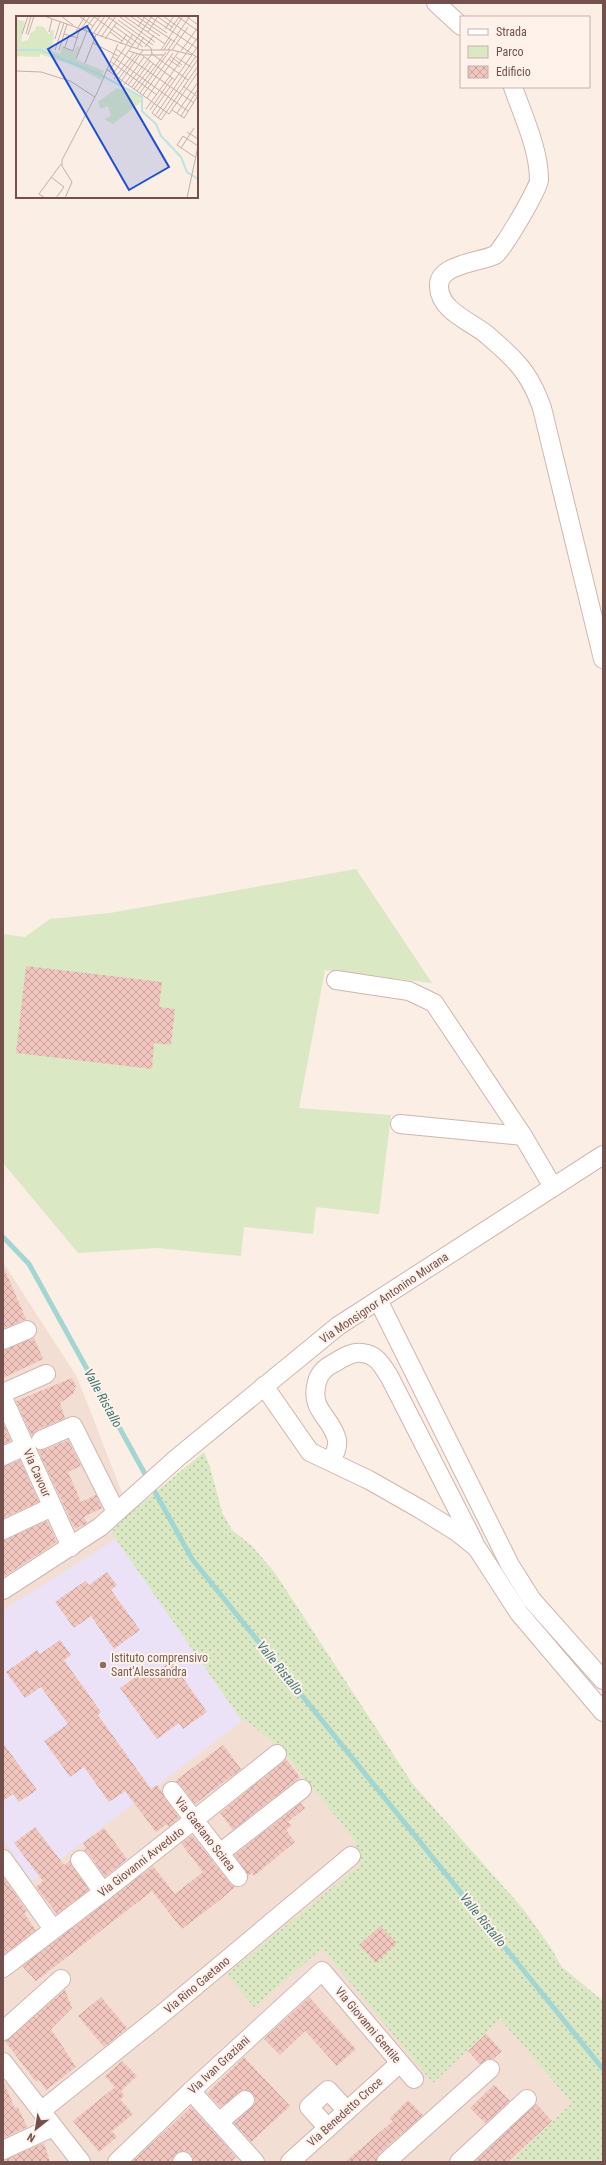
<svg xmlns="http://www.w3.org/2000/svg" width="606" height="2165" font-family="'Roboto Condensed',sans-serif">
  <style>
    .residential { fill: #f3ded4 }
    .education { fill: #ebe2f8 }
    .grass { fill: url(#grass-dots) }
    .green { fill: #dbe8c4 }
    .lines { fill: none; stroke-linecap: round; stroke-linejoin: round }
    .stream { stroke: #a1d6d2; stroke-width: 5 }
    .building { fill: url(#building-cross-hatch) }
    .minor-casing { stroke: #cfb5af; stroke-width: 20 }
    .minor { stroke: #fff; stroke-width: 18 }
    .education-dot { fill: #8d6e63; stroke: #fef2eb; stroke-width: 1.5 }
    .labels { text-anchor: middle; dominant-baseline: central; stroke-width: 4; stroke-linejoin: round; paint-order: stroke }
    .street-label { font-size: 12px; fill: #73504b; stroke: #fef2eb }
    .education-label { font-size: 12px; fill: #785e54; stroke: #fef2eb; text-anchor: start }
    .water-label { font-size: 13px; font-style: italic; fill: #407875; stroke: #fef2eb }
    .inset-river { fill: none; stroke: #bae4e1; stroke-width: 2 }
    .inset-road { fill: none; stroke: #c5afa7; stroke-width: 1 }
    .view { fill: #1d4ed8; fill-opacity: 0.15; stroke: #1d4ed8; stroke-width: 2 }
    .inset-edge { fill: none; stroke: #73504b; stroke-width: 2 }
  </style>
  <defs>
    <pattern id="grass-dots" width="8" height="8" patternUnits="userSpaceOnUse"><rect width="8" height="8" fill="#dbe8c4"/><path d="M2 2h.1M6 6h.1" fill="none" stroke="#b6bea1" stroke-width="1.8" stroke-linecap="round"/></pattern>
    <pattern id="building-cross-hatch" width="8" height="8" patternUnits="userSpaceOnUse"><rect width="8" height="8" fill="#f0c6be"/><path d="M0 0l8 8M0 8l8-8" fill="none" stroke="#c7a39c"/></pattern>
  </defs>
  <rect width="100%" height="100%" fill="#fbeee5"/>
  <polygon class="residential" points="3,1262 77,1377 130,1513 111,1532 242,1721 245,1720 279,1746 500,2019 572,2103 603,2162 3,2162"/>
  <polygon class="education" points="116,1539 242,1721 32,1881 3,1840 3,1610"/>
  <polygon class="grass" points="204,1452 210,1467 222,1512 232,1530 252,1546 275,1573 412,1783 524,1910 549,1945 562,1967 603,2001 603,2162 511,2162 572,2103 500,2019 433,2083 322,1948 254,2007 227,1974 361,1864 353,1848 357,1843 279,1746 245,1720 242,1721 111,1532 130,1513"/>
  <polygon class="green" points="356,869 432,983 325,970 299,1108 391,1115 379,1214 316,1207 313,1234 244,1227 241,1256 157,1248 78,1253 3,1163 3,934 25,937 50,919 110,913"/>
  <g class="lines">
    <polyline class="stream" points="3,1237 29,1264 192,1559 603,2069"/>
  </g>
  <g class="building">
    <polygon points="26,966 162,982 159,1007 175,1009 171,1045 154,1043 152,1069 16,1053"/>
    <polygon points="3,1266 26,1319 3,1329"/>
    <polygon points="34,1338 43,1359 3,1378 3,1350"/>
    <polygon points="72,1378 76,1386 73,1394 60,1403 65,1418 37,1430 32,1436 16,1401"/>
    <polygon points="3,1423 11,1441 3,1444"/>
    <polygon points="68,1440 81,1466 68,1472 81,1502 96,1495 102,1508 84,1517 87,1523 75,1529 38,1450 45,1450"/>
    <polygon points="20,1460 39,1502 3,1518 3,1466"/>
    <polygon points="47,1521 57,1542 3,1577 3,1540"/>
    <polygon points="107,1572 117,1585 111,1590 140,1630 114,1649 91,1616 74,1628 55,1602 85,1581 89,1585"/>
    <polygon points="60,1640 71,1655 64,1660 101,1712 98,1715 151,1789 157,1785 179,1818 169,1827 167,1824 156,1832 125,1791 109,1802 84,1767 70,1777 44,1741 68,1724 41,1687 25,1698 6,1672 37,1650 40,1654"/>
    <polygon points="171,1661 207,1712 183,1729 179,1723 157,1739 120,1688 147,1669 151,1675"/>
    <polygon points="3,1743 37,1790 19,1802 13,1794 3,1801"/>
    <polygon points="223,1745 241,1769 195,1804 180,1785 175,1781"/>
    <polygon points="286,1759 300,1777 233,1830 220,1813"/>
    <polygon points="301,1803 305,1808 288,1822 292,1825 286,1830 295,1842 254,1876 252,1873 248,1876 234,1855"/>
    <polygon points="35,1827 64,1865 70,1861 89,1890 57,1914 36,1887 43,1881 14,1843"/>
    <polygon points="104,1828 127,1859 105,1877 89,1854 83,1850 86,1848 83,1843"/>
    <polygon points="192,1835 230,1883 235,1887 220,1900 182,1929 152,1891 36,1981 22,1966 153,1866 175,1894 203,1872 181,1843"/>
    <polygon points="3,1877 27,1911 24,1913 36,1930 3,1955"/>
    <polygon points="380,1926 397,1943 376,1963 359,1945"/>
    <polygon points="65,1990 72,2008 51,2029 76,2067 46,2090 39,2080 36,2082 5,2041"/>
    <polygon points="101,1997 127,2028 104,2047 78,2016"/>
    <polygon points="309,1997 356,2049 337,2066 305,2031 280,2055 264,2039"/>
    <polygon points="486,2034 502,2051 493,2059 487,2059 480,2064 468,2051"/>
    <polygon points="244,2057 290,2106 251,2142 234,2123 255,2104 255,2099 253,2093 243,2090 220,2107 207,2093"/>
    <polygon points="122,2061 137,2076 121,2091 124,2096 120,2099 133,2114 112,2131 117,2137 99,2152 73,2121 115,2087 105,2076"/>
    <polygon points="3,2081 15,2108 18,2107 27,2127 3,2138"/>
    <polygon points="494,2085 510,2101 485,2123 470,2108"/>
    <polygon points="408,2100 423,2115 379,2154 376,2162 345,2162 393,2121 390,2118"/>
    <polygon points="536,2104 552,2121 508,2162 474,2162"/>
    <polygon points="191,2107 236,2157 231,2162 193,2162 191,2154 185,2151 176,2154 172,2162 132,2162"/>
    <polygon points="44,2143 50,2162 3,2162 3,2160"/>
  </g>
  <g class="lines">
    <g class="minor-casing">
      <g id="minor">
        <polyline points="436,3 461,26"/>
        <path d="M 513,87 C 523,116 539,149 539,180 C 539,188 502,251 495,255 C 481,262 437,264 439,287 C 440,311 470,321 486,334 C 496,343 506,351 515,361 C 528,374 536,391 542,408 L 603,659"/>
        <polyline points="336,980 409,991 434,1003 523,1136 553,1187"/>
        <polyline points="400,1124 523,1136"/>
        <polyline points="378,1300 510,1565 532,1600 603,1680"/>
        <polyline points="3,1340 27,1330"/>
        <polyline points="264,1386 310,1452 369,1480 420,1509 457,1532 477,1548 519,1613 603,1712"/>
        <polyline points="3,1393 46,1374"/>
        <polyline points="3,1398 71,1547"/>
        <polyline points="41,1440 73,1426 116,1512"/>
        <polyline points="3,1456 25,1446"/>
        <path d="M 331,1460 C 335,1454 338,1448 337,1440 C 332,1417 309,1411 317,1382 C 319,1373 326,1367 334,1363 C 342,1358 353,1351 362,1353 C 376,1354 382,1365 389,1376 L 474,1542"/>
        <polyline points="3,1530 52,1507"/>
        <polyline points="3,1590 100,1527 177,1458 338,1326 603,1155"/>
        <polyline points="172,1791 238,1877"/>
        <polyline points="220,1853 302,1789"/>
        <polyline points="3,1859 53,1929"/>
        <polyline points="80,1860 103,1892"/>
        <polyline points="3,1968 103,1892 277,1754"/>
        <polyline points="3,2031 61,1979"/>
        <polyline points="3,2062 81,2162"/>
        <polyline points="191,2091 255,2162"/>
        <polyline points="41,2111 162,2014 351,1856"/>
        <polyline points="219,2122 245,2100"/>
        <polyline points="328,2128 309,2107 328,2090 347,2111"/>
        <polyline points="3,2150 53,2127"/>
        <polyline points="117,2162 191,2091 322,1971 414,2079"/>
        <polyline points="182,2162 183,2161"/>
        <polyline points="290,2162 400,2063"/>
        <polyline points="386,2162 490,2069"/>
        <polyline points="459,2162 527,2099"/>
      </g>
    </g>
    <use href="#minor" class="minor"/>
  </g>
  <circle class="education-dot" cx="103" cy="1665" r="4"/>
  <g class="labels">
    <g class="street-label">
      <text transform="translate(384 1298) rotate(-34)">Via Monsignor Antonino Murana</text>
      <text transform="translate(37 1473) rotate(66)">Via Cavour</text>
      <text transform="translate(205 1834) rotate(52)">Via Gaetano Scirea</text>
      <text transform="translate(141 1862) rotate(-38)">Via Giovanni Avveduto</text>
      <text transform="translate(197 1985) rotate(-40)">Via Rino Gaetano</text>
      <text transform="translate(368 2025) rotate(50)">Via Giovanni Gentile</text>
      <text transform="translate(219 2065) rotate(-43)">Via Ivan Graziani</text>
      <text transform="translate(345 2112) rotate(-42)">Via Benedetto Croce</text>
    </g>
    <g class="education-label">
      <text x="111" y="1658">Istituto comprensivo<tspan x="111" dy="14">Sant'Alessandra</tspan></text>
    </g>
    <g class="water-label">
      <text transform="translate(103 1398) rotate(61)">Valle Ristallo</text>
      <text transform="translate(280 1668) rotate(51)">Valle Ristallo</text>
      <text transform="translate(483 1920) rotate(51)">Valle Ristallo</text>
    </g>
  </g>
  <g transform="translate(16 16)">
    <rect width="182" height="182" fill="#fbeee5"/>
    <path d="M 0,3 L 9,6 L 5,26 L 12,24 L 15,16 L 19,15 L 20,10 L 28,11 L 33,19 L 35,14 L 38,15 L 36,35 L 44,38 L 46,31 L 58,36 L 61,30 L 64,31 L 59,43 L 88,55 L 85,64 L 59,50 L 24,38 L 23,41 L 0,40 Z" fill="#dbe8c4"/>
    <path d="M 101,72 L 119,78 L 124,81 L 125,86 L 97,108 L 88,103 L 95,100 L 92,90 L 85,93 L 82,86 Z" fill="#dbe8c4"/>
    <path class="inset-river" d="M 0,34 L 24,34 L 81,57 L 126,81 L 126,95 L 140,108 L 145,120 L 165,141 L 171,156 L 182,163"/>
    <path class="inset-road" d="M 28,0 L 125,34 L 156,34 L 176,39M 45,0 L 57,9M 63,0 L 77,10M 77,0 L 117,29M 91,0 L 135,32 L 136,38 L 172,64M 108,0 L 149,28M 114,0 L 144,20M 120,0 L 159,26M 126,0 L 151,17M 133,0 L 181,32M 147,0 L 182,25M 161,0 L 182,15M 170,0 L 182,9M 104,1 L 139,26M 142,1 L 156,11M 102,4 L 137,29M 98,10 L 127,31M 122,11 L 129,0M 65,13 L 74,0M 149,13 L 158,0M 69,14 L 78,1M 154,14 L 163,1M 33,16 L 36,3M 73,16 L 84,0M 94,16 L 106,25M 132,16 L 142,0M 59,17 L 69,0M 6,18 L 12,0M 10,18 L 15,0M 48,18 L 62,22M 77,18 L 89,0M 12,19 L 18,0M 81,19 L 94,0M 161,19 L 174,0M 85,21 L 100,0M 39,23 L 44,6M 89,23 L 101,6M 77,27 L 102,40M 160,27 L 182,42M 104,28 L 111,18M 110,29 L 117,18M 182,30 L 136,97 L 145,104 L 182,50M 47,31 L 57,35 L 64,12M 49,31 L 53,19M 129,31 L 138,19M 121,32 L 128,21M 100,33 L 178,87M 39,34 L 48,7M 43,34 L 51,8M 145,34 L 167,0M 148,34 L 155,23M 152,34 L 162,19M 156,34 L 172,11M 113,35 L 126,39 L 148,39M 165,35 L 182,11M 126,39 L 159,64M 154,40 L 166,49M 97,41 L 172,95M 160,41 L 175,51M 60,43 L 71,15M 152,43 L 164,51M 94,45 L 141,79M 69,47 L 80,19M 90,53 L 153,98 L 182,56M 0,55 L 25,56 L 54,65 L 79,81M 93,55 L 110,30M 97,58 L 136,0M 98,63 L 118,37M 101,65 L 122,37M 104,67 L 127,34M 108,69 L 128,41M 112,69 L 136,38M 167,70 L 182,81M 116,71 L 134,45M 118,73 L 137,48M 121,75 L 150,36M 124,77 L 154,34M 127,79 L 157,37M 131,82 L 163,35M 130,93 L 182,21M 134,94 L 156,62M 156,94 L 168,102 L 181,81M 161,97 L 182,66M 139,100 L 180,40M 165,100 L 182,73M 142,102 L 182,43M 171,116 L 182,123M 165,132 L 178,112M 179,141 L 161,129 L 167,120 L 182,130M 35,161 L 48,171 L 40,182M 29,182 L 23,178 L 45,148M 49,182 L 56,166 L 46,150 L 46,144 L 81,77 L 102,28M 171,182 L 182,130"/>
    <path class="view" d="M 71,10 L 153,151 L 113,174 L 32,33 Z"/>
    <rect width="182" height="182" class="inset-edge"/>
  </g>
  <rect width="606" height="2165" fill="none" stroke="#73504b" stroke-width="8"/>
  <rect x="460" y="16" width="130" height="72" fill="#fef2eb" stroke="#c6b1ab"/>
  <rect x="468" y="29" width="20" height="6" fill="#ffffff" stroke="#c6b1ab"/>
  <text x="496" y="36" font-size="12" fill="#73504b">Strada</text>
  <rect x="468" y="46" width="20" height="12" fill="#dbe8c4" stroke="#c6b1ab"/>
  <text x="496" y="56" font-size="12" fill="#73504b">Parco</text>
  <rect x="468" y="66" width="20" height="12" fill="url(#building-cross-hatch)" stroke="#c6b1ab"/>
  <text x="496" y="76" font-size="12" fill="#73504b">Edificio</text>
  <g transform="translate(36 2129) rotate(210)" stroke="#fef2eb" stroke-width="3" paint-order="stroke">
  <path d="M0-3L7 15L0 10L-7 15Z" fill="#73504b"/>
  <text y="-6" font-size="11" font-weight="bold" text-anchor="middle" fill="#73504b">N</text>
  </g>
</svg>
